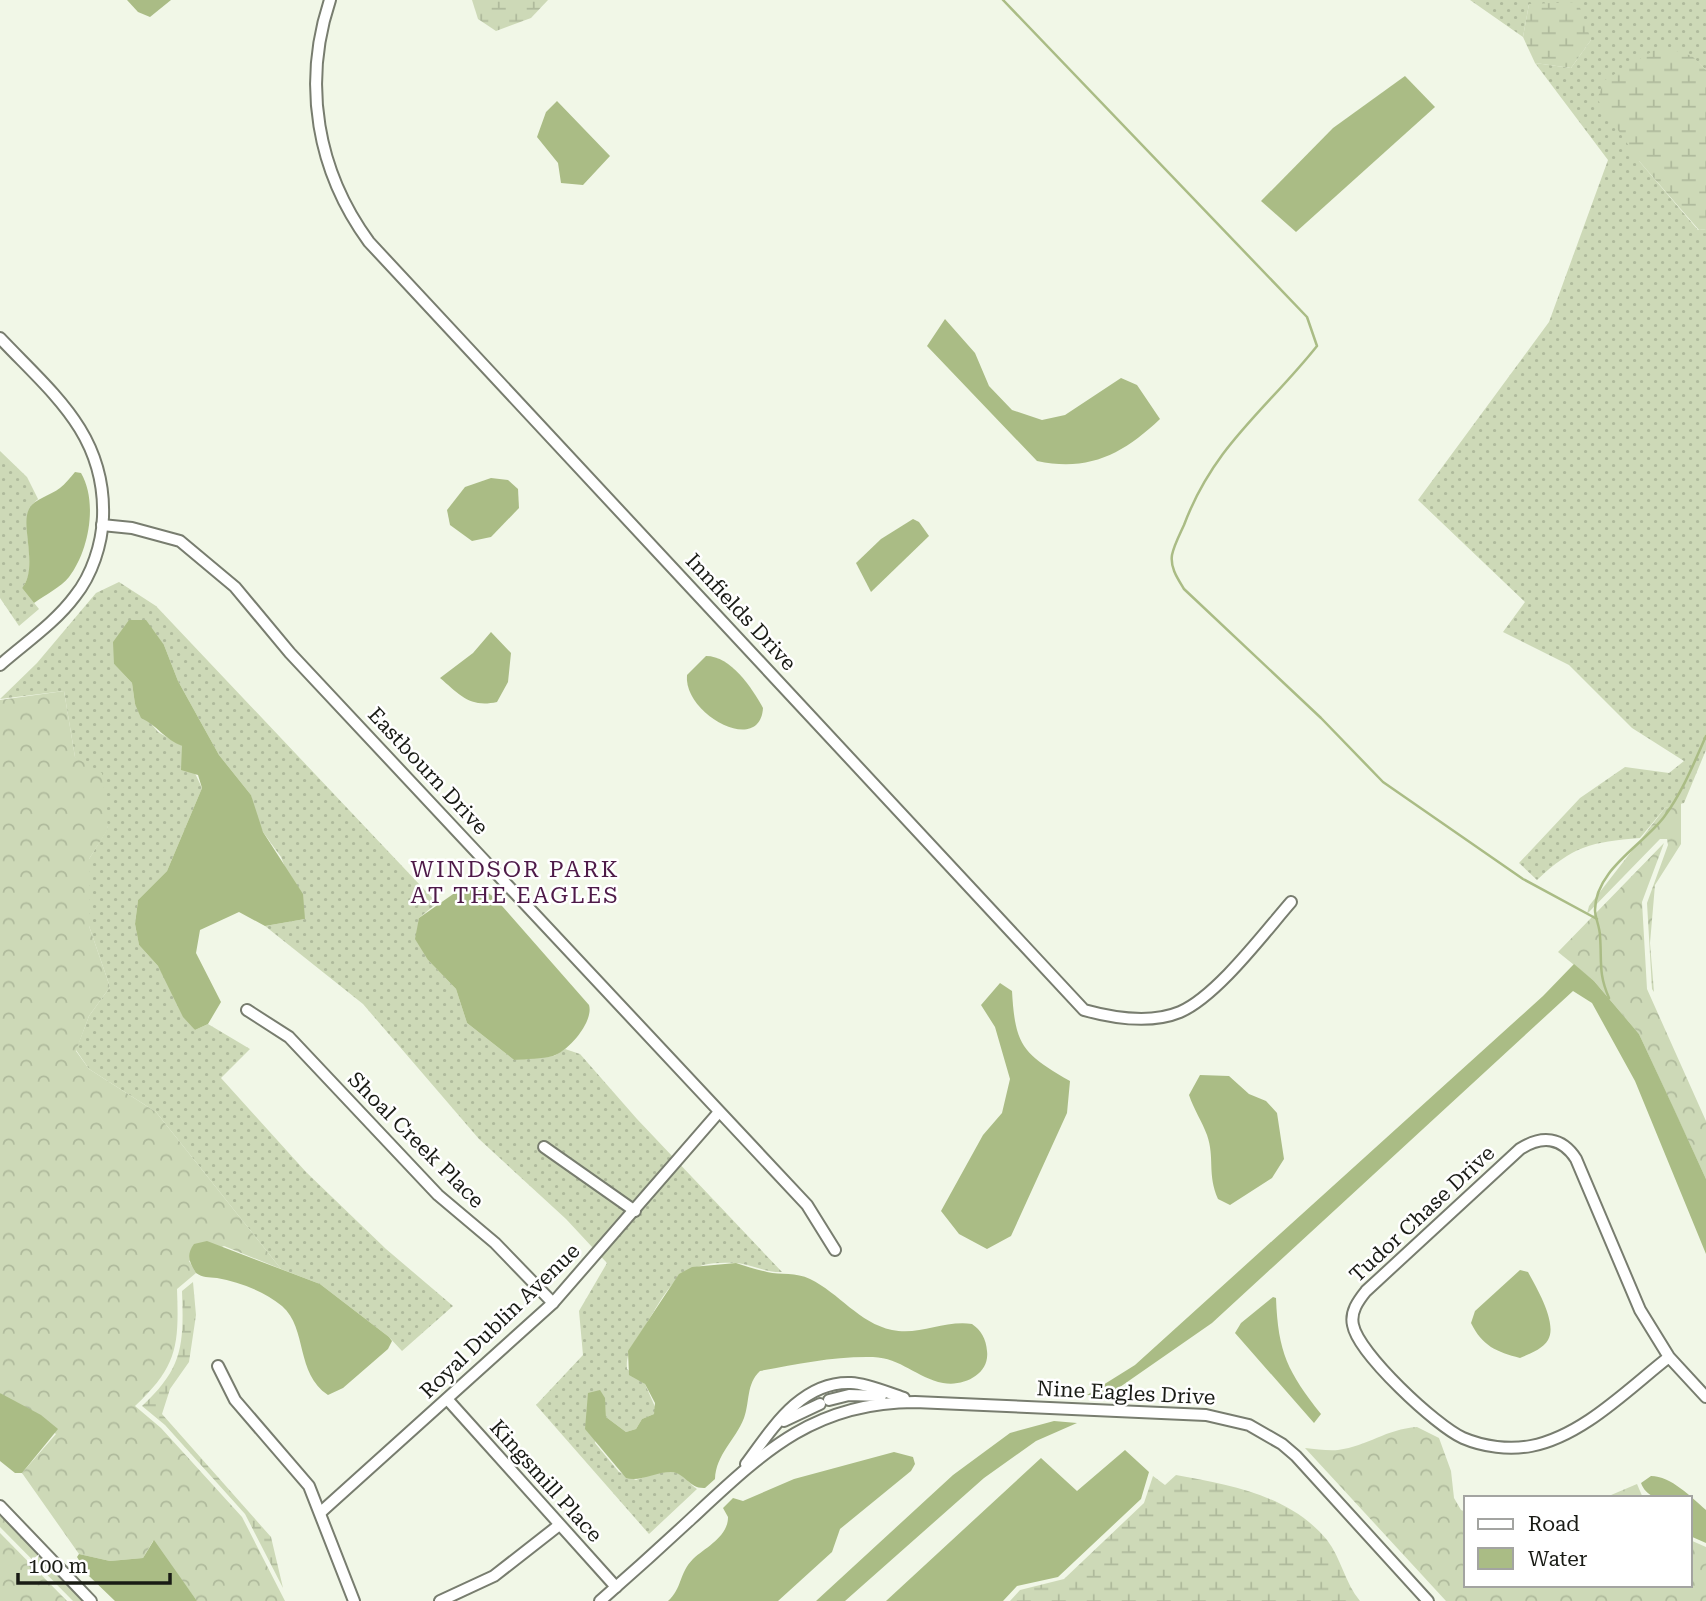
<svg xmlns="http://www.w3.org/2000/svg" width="1706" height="1601" font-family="'Roboto Serif',serif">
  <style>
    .grass { fill: url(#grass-dots) }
    .forest { fill: url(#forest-crowns) }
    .wetland { fill: url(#wetland-marsh) }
    .water { fill: #aabc85 }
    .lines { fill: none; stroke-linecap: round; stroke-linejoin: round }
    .stream { stroke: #aabc85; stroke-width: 2.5 }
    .minor-casing { stroke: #787d6f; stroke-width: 14 }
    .minor { stroke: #fff; stroke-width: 10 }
    .labels { text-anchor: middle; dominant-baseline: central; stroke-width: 5; stroke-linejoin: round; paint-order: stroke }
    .street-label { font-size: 21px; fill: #191b15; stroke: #fff }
    .neighbourhood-label { font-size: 23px; letter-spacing: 2px; fill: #4e1a48; stroke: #fff }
  </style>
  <defs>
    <pattern id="grass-dots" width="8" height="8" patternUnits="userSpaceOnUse" patternTransform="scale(1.75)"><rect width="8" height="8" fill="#cdd9b7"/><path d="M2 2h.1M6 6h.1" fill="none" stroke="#afba9c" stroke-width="1.8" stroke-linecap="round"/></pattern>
    <pattern id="forest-crowns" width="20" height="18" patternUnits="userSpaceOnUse" patternTransform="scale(1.75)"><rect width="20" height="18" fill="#cdd9b7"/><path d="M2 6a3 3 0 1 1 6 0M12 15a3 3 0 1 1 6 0" fill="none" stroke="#afba9c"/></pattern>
    <pattern id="wetland-marsh" width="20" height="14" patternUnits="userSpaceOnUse" patternTransform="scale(1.75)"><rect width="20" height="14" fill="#cdd9b7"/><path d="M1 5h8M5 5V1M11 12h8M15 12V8" fill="none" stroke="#afba9c"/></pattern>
  </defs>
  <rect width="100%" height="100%" fill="#f1f7e7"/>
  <g class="grass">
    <path d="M 1470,0 L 1706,0 L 1706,70 L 1691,56 L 1639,161 L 1698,230 L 1706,229 L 1706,750 L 1684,803 L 1665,808 L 1640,838 C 1591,842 1573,846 1537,880 L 1519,863 L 1580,798 L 1625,767 L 1669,773 L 1684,761 L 1632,728 L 1569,665 L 1503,632 L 1525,602 L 1418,500 L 1549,322 L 1608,160 L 1535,63 L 1571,68 L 1591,40 L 1529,4 L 1523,37 Z"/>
    <path d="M 0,451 L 27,477 L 38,499 C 12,522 43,563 22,588 L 39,609 L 19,626 L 0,598 Z"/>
    <path d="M 119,582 L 156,606 L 437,903 L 419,918 L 428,960 L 456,989 L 467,1023 L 514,1060 L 554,1056 L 565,1049 L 580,1054 L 637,1119 L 782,1272 C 765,1273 752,1264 735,1263 C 683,1260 672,1281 648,1321 C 639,1337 625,1350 627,1369 L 645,1384 L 656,1409 L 654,1414 L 642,1419 L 636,1429 L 626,1432 L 606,1417 L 605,1404 L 595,1443 L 619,1472 L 636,1480 C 647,1475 668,1468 680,1474 C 687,1477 690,1485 697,1489 L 649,1534 L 536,1405 L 583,1355 L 579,1311 L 607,1263 L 566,1219 L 479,1139 L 363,1004 L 265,926 L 305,919 L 281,857 L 263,832 L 254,812 L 251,795 L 219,755 L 178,681 L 164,645 L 114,664 L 132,683 L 135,704 L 158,732 L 182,746 L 202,788 L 167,871 L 138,900 L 135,924 L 139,945 L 158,966 L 195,1030 L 208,1024 L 250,1049 L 221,1078 L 306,1172 L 386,1249 L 453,1306 L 402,1351 L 389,1337 L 320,1284 L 281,1269 L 156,1112 L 89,1069 L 76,1050 L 89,1016 L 110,987 L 89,926 L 89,859 L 108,828 L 75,757 L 64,691 L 0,699 L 37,663 L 96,593 Z"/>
  </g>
  <g class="forest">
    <path d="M 64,691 L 75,757 L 102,773 L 108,829 L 89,859 L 89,926 L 110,987 L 89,1016 L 76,1051 L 89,1069 L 156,1112 L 281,1269 L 224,1246 L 189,1261 L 196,1273 L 177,1289 C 179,1345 178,1366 135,1406 L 161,1428 L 242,1517 L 285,1601 L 197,1601 L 153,1541 L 143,1558 L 110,1561 L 79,1554 L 22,1473 L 56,1434 L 0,1393 L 0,700 Z"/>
    <polygon points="1681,803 1681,844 1655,885 1650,943 1654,992 1652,989 1647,903 1668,845 1667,839 1660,839 1587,914 1589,906 1665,808"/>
    <polygon points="1664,843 1642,902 1647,989 1706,1121 1706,1179 1639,1034 1594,981 1558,952"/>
    <path d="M 1417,1427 L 1439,1438 L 1451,1471 L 1454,1498 L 1461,1510 L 1466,1512 L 1466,1585 L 1690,1585 L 1690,1540 L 1706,1547 L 1706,1601 L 1446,1601 L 1305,1448 C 1316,1449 1328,1451 1338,1450 C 1368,1446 1386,1429 1417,1427 Z"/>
    <polygon points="1637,1484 1643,1498 1604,1498"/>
    <polygon points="0,1514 83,1601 73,1601 0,1527"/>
    <polygon points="0,1533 67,1601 0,1601"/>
  </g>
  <g class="wetland">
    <polygon points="472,0 548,0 531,18 496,31 478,19"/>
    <polygon points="1578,2 1591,40 1571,68 1535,63 1523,37 1529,4"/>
    <polygon points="1661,46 1692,56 1706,70 1706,229 1699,230 1639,161 1597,99 1605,80"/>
    <path d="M 193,1282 L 196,1315 L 189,1362 L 170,1389 L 162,1414 L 271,1537 L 283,1588 L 245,1514 L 165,1425 L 142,1406 C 183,1368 184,1345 182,1291 Z"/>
    <path d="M 1176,1475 C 1230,1485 1290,1495 1327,1540 C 1341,1558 1345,1583 1360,1601 L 1010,1601 L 1020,1590 L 1064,1579 L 1144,1503 L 1153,1476 L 1165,1485 Z"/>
  </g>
  <g class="water">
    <polygon points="127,0 171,0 150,17 138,12"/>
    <polygon points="1405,76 1435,107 1296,232 1261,201 1333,128"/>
    <polygon points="557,101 610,156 583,185 561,183 558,163 537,137 546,112"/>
    <path d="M 945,319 L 975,353 L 989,386 L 1012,410 L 1042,420 L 1065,415 L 1121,378 L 1137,385 L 1160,419 C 1123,454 1089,472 1037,461 L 927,346 Z"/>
    <path d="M 75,472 L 81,473 C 98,502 89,551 69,577 C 61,587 45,595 34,603 L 22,588 C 39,568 20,526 29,509 C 35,498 50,496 60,488 C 65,484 70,478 75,472 Z"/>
    <polygon points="491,478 508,480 518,489 519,508 491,537 472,541 450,525 447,510 465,487"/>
    <polygon points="913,519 919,522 929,536 871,592 856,563 881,539"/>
    <path d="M 129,620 L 146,620 L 164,645 L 178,681 L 219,755 L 251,795 L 263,832 L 303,894 L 305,919 L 265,926 L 239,912 L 200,930 L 196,953 L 221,1002 L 208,1024 L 195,1030 L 183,1017 L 158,966 L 139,945 L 135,924 L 138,900 L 167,871 L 202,788 L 198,775 L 181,770 L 182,746 C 165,740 157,725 141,718 L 135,704 L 132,683 L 114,664 L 113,642 Z"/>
    <path d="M 491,632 L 511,653 L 508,682 L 497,702 C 470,708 460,695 440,678 L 473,653 Z"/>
    <path d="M 706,656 C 731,656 752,688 763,708 C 760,756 683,714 687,675 Z"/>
    <path d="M 466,885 L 479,886 L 495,898 L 589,1005 C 594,1021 569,1051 553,1056 C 542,1059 526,1059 514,1060 L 467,1023 L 456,989 L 428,960 L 415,939 L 419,918 Z"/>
    <polygon points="1574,964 1594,981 1639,1034 1674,1109 1706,1179 1706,1254 1635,1081 1592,1003 1573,991 1212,1323 1107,1396 1087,1395 1135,1365 1543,996"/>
    <path d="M 1000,983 L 1012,991 C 1015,1046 1023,1054 1070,1081 L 1067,1113 L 1011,1236 L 987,1249 L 959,1234 L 941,1211 L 983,1135 L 1002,1113 L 1010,1079 L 995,1027 L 981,1005 Z"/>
    <path d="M 1200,1075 L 1229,1076 L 1249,1094 L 1266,1101 L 1277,1113 L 1284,1159 L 1272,1178 L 1230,1205 L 1218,1199 C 1207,1174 1215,1158 1207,1135 C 1202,1121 1194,1110 1189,1095 Z"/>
    <path d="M 207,1241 L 320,1284 L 389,1337 L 392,1341 L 388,1349 L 343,1388 L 328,1395 C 295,1373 308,1329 282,1306 C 264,1291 239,1282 217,1278 C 208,1277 203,1278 196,1273 C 189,1262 186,1255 194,1244 Z"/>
    <path d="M 736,1263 C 746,1266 757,1270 767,1272 C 781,1275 796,1272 810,1279 C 839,1293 859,1323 892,1330 C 919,1336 944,1320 972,1324 C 981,1330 986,1339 987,1351 C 990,1374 964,1387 943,1383 C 917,1378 901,1358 873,1357 C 835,1356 797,1364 760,1371 C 746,1384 750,1402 744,1418 C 735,1441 716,1454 715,1479 L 705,1488 C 689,1489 686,1473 671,1472 C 655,1472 641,1482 626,1478 L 585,1429 L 588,1393 L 600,1390 L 605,1398 L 606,1417 L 626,1432 L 636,1429 L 642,1419 L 654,1414 L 655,1403 L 645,1384 L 629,1375 L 628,1351 L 679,1274 L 692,1267 Z"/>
    <path d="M 1520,1270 L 1528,1272 C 1536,1287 1558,1323 1548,1340 C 1543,1349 1529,1354 1520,1358 C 1497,1352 1482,1346 1471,1323 L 1475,1311 Z"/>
    <path d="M 1273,1297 L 1276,1298 C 1278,1353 1288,1372 1321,1414 L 1314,1423 L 1235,1333 L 1241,1323 Z"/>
    <polygon points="0,1393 41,1415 58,1429 22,1473 15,1473 0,1461"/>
    <polygon points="1054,1421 1077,1423 1036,1441 984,1478 845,1601 816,1601 953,1475 1010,1433"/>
    <polygon points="1125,1450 1149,1472 1141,1499 1058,1577 1017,1586 1003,1601 886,1601 1041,1458 1077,1491"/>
    <path d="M 894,1452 L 913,1457 L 915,1464 L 911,1471 L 840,1529 L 832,1552 L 778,1601 L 668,1601 C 682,1589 679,1573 693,1559 C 706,1547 728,1537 728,1517 L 723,1508 L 733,1498 L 743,1501 L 794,1479 Z"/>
    <path d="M 1651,1476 C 1671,1476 1691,1497 1706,1510 L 1706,1543 L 1690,1536 L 1690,1498 C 1671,1498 1649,1504 1641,1483 Z"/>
    <polygon points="154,1540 197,1601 115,1601 89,1576 77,1557 79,1554 110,1561 143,1558"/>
  </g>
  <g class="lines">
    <g class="stream">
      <path d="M 1003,0 L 1307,317 L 1317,346 C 1267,409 1214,445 1184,525 C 1180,534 1174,545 1172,555 C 1170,568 1178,579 1184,589 L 1321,718 L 1383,782 L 1523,879 L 1597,919"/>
      <path d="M 1609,998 C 1598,973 1602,961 1600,936 C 1600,927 1595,918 1595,910 C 1595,870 1643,845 1664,817 C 1682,793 1694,763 1706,736"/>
    </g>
    <g class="minor-casing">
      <g id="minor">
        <path d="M 330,0 C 302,84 317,171 369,242 L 1084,1010 C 1113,1018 1151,1024 1180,1012 C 1217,996 1264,933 1291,902"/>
        <path d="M 0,338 C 52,393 106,434 103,517 C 102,544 92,575 75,596 C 55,623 25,643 0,665"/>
        <polyline points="102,525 132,528 180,541 235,587 290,653 807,1205 835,1250"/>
        <polyline points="247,1010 289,1037 438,1195 495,1243 553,1303"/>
        <polyline points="544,1147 635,1211"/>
        <path d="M 1669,1357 C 1629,1388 1583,1436 1531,1446 C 1509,1450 1484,1447 1463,1438 C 1436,1426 1358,1353 1353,1325 C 1350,1312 1358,1301 1366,1291 L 1520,1149 C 1542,1135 1562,1137 1576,1159 L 1640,1310 L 1669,1357 L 1706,1397"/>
        <polyline points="218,1366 235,1400 309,1486 354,1601"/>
        <polyline points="448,1400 616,1587"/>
        <polyline points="829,1400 849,1395 881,1396"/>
        <polyline points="784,1421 820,1404"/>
        <path d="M 746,1464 C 772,1429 801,1381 851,1383 C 869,1384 888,1393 904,1398"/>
        <polyline points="0,1506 91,1601"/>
        <polyline points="321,1512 553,1303 719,1112"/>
        <polyline points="440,1601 494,1576 558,1526"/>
        <path d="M 600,1601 C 631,1574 661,1547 691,1519 C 762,1453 813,1402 915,1402 L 1206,1415 L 1249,1425 L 1282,1444 L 1296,1456 L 1428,1601"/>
      </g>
    </g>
    <use href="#minor" class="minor"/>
  </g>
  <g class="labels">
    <g class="street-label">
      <text transform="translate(741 612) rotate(47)">Innfields Drive</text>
      <text transform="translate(428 771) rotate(47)">Eastbourn Drive</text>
      <text transform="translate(416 1140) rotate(45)">Shoal Creek Place</text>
      <text transform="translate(1422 1214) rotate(-43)">Tudor Chase Drive</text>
      <text transform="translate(500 1321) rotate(-44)">Royal Dublin Avenue</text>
      <text transform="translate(1126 1393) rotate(3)">Nine Eagles Drive</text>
      <text transform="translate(546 1481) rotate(48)">Kingsmill Place</text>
    </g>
    <g class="neighbourhood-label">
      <text x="515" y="869">WINDSOR PARK<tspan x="515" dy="26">AT THE EAGLES</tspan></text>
    </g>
  </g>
  <rect x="1464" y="1496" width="228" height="91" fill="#ffffff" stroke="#a3a4a1" stroke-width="2"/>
  <rect x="1478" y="1519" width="35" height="10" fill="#ffffff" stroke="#a3a4a1" stroke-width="2"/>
  <text x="1528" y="1531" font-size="21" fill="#191b15">Road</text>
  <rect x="1478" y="1548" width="35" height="21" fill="#aabc85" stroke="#a3a4a1" stroke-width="2"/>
  <text x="1528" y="1566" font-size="21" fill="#191b15">Water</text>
  <path d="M18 1573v10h152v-10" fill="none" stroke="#191b15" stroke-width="3.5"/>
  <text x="28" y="1573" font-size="21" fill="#191b15" stroke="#ffffff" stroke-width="5" paint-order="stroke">100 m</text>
</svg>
